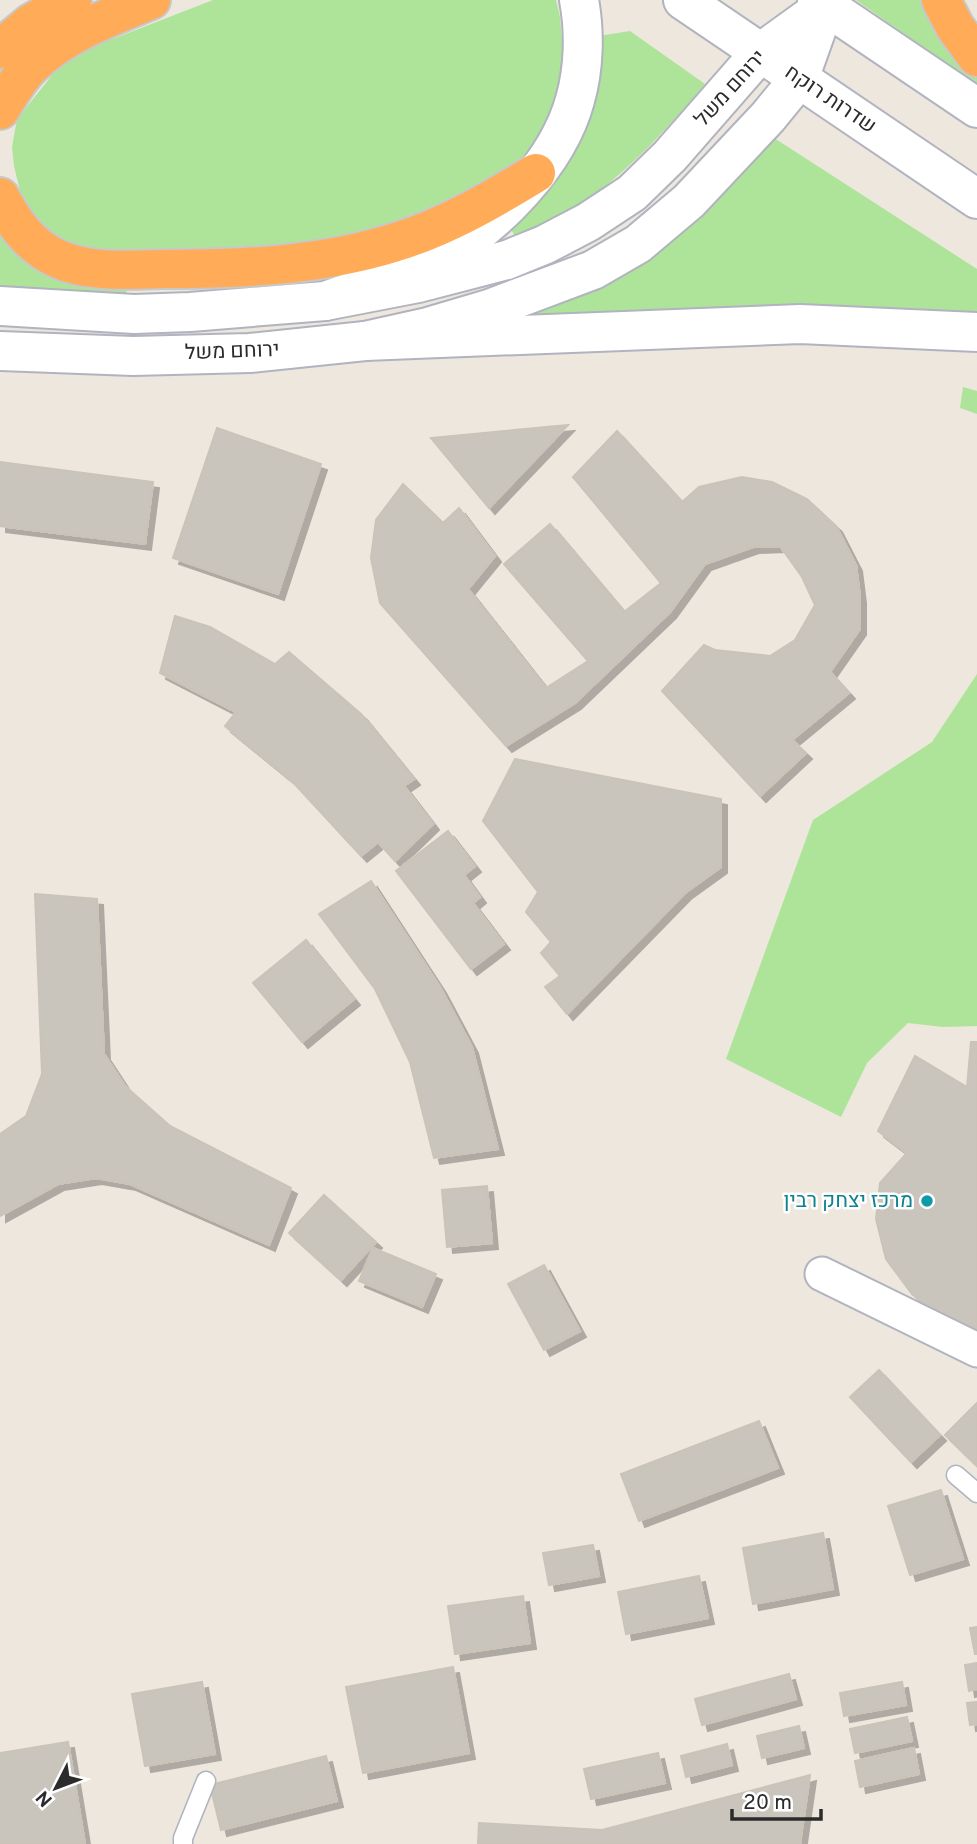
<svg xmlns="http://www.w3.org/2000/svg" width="977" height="1844" font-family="Overpass,Heebo,sans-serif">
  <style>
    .green { fill: #aee49a }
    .building { fill: #c9c5bc; stroke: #c9c4b7; stroke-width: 2; filter: url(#shadow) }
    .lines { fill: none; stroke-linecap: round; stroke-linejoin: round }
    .service-casing { stroke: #b1b3bf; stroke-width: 21 }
    .minor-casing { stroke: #b1b3bf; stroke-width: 37 }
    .tertiary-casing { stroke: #b1b3bf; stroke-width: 42 }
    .secondary-casing { stroke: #b1b3bf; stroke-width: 42 }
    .motorway-casing { stroke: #c8c8c8; stroke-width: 42 }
    .service { stroke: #fff; stroke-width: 18 }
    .minor { stroke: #fff; stroke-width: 33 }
    .tertiary { stroke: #fff; stroke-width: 38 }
    .secondary { stroke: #fff; stroke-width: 38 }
    .motorway { stroke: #ffab57; stroke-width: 38 }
    .culture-dot { fill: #0f9aa8; stroke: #fff; stroke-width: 2.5 }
    .labels { text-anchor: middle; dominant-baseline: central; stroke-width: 5; stroke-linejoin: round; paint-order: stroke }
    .street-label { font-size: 21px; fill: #2b2b2b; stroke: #fff }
    .culture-label { font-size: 21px; fill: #0d838f; stroke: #fff; text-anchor: end }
  </style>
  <defs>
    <filter id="shadow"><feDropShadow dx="6" dy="6" stdDeviation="0" flood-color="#0004"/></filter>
  </defs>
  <rect width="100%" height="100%" fill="#ede7de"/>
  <g class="green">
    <polygon points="213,0 556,0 560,17 563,52 559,90 548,123 531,150 513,168 489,183 385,229 312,244 131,255 67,245 31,217 20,191 14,166 12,147 17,119 57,69 87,49"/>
    <polygon points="856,0 921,0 935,25 977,76 977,85"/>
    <path d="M 630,31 L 705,84 C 669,127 634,165 589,199 C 568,215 542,228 519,242 L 508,225 L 592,37 Z"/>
    <polygon points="771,136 977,269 977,321 505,318"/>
    <polygon points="0,234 16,253 125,283 128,301 0,292"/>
    <polygon points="963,387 977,391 977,414 960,408"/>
    <polygon points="977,674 977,1026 943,1027 908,1023 867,1063 841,1117 726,1059 813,820 932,742"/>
  </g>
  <g class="building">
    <polygon points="568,425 489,508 431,438"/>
    <polygon points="217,428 321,464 278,594 173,558"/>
    <polygon points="617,431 682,502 699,487 742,477 772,482 807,499 836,526 856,565 860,597 860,629 830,672 849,693 792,740 806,753 760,796 662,691 704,645 715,650 770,656 795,640 815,605 802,577 780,546 753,547 705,564 670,612 575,703 506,746 380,603 371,558 376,520 403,484 443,523 459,508 495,556 468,589 546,688 588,661 504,564 550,524 624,612 661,583 573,477"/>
    <polygon points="0,462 153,482 145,544 0,526"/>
    <polygon points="175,616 210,627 275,664 289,652 361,714 414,779 404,786 433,824 395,861 378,842 361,856 291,780 225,726 236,712 160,673"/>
    <polygon points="515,759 721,799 721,867 685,893 567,1014 545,987 560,976 541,953 551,942 526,912 538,892 483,821"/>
    <polygon points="448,831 475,866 464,875 480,897 473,903 504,944 471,969 396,871"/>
    <polygon points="371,881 440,987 472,1047 498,1149 434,1158 410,1062 375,989 319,914"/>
    <polygon points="35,894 97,899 104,1054 125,1086 170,1126 291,1188 269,1245 130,1184 96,1178 58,1184 0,1216 0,1134 26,1116 42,1074"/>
    <polygon points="306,940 354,999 302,1042 253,983"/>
    <polygon points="971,1042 977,1042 977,1329 939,1316 912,1294 886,1259 876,1219 880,1183 907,1153 878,1131 915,1056 967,1087"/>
    <polygon points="487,1186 492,1243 447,1247 442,1190"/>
    <polygon points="324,1195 376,1242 341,1280 289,1233"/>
    <polygon points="373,1248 436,1274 422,1307 359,1281"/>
    <polygon points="544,1265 580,1331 544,1350 508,1284"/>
    <polygon points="879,1370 940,1435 911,1462 850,1397"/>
    <polygon points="977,1403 977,1466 945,1435"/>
    <polygon points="759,1421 778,1468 639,1521 621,1474"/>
    <polygon points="941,1490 963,1559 910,1575 888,1506"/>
    <polygon points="823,1533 833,1589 753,1604 743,1548"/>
    <polygon points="593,1545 599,1576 549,1585 543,1553"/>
    <polygon points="699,1576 708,1618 626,1634 618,1592"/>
    <polygon points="523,1596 530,1643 455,1654 448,1606"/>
    <polygon points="977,1627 977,1654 975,1654 970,1628"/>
    <polygon points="977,1663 977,1689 969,1691 965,1665"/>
    <polygon points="453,1667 469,1753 363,1773 346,1687"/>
    <polygon points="789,1674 796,1699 702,1725 695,1699"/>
    <polygon points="202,1682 215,1754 145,1766 132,1694"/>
    <polygon points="902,1682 906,1705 844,1716 840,1693"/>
    <polygon points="977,1702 977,1724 970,1725 967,1703"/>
    <polygon points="907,1717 912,1741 855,1753 850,1729"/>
    <polygon points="799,1726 804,1748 762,1758 757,1736"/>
    <polygon points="68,1742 85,1844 0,1844 0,1753"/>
    <polygon points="727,1744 732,1765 686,1777 681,1756"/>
    <polygon points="914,1748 919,1774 860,1787 855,1761"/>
    <polygon points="658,1753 665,1783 591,1799 584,1769"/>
    <polygon points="326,1756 337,1801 221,1830 210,1785"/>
    <polygon points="810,1775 800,1844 478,1844 479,1823 602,1830"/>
  </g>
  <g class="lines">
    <g class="service-casing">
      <g id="service">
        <polyline points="956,1475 977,1493"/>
        <polyline points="183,1844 183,1838 206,1781"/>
      </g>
    </g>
    <g class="minor-casing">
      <polyline id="minor" points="822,1274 977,1350"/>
    </g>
    <g class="tertiary-casing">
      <g id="tertiary">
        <polyline points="0,306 134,314 190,312 325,301 418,283 507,260 544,245 588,222 632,193 670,156 760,53 825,6"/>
        <polyline points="0,351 133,356 250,353 365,341 428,327 489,309 593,270 638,244 689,201 768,117 799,79 825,6"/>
      </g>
    </g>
    <g class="secondary-casing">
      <g id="secondary">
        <polyline points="683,0 977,199"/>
        <polyline points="817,0 977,108"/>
        <path d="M 325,301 C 363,287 403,276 439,257 C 495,228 558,163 575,100 C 584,69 585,32 579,0"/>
        <polyline points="365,341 800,324 977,332"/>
      </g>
    </g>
    <g class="motorway-casing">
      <g id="motorway">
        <polyline points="941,0 955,27 977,57"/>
        <polyline points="0,49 31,23 72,0"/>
        <path d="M 0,110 C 9,95 19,77 32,65 C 66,33 108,18 151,0"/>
        <path d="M 0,197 C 14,223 28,244 56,258 C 88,273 127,270 161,269 C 240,269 318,266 393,243 C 444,228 492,200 536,173"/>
      </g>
    </g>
    <use href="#service" class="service"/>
    <use href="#minor" class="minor"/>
    <use href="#tertiary" class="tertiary"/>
    <use href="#secondary" class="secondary"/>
    <use href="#motorway" class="motorway"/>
  </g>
  <circle class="culture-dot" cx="927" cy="1201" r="7"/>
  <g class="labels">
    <g class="street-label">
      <text transform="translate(731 89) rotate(-48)">ירוחם משל</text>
      <text transform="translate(830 100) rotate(34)">שדרות רוקח</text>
      <text transform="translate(232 352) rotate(-2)">ירוחם משל</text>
    </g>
    <g class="culture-label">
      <text x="913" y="1201">מרכז יצחק רבין</text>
    </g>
  </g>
  <g transform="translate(56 1788) rotate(228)" stroke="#ffffff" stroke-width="5" paint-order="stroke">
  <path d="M0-5L12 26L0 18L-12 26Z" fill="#2b2b2b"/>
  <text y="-10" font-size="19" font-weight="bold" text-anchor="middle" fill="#2b2b2b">N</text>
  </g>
  <path d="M732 1809v10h89v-10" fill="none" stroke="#2b2b2b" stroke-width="3.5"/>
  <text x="743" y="1809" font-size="21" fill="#2b2b2b" stroke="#ffffff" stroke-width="5" paint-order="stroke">20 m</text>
</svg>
